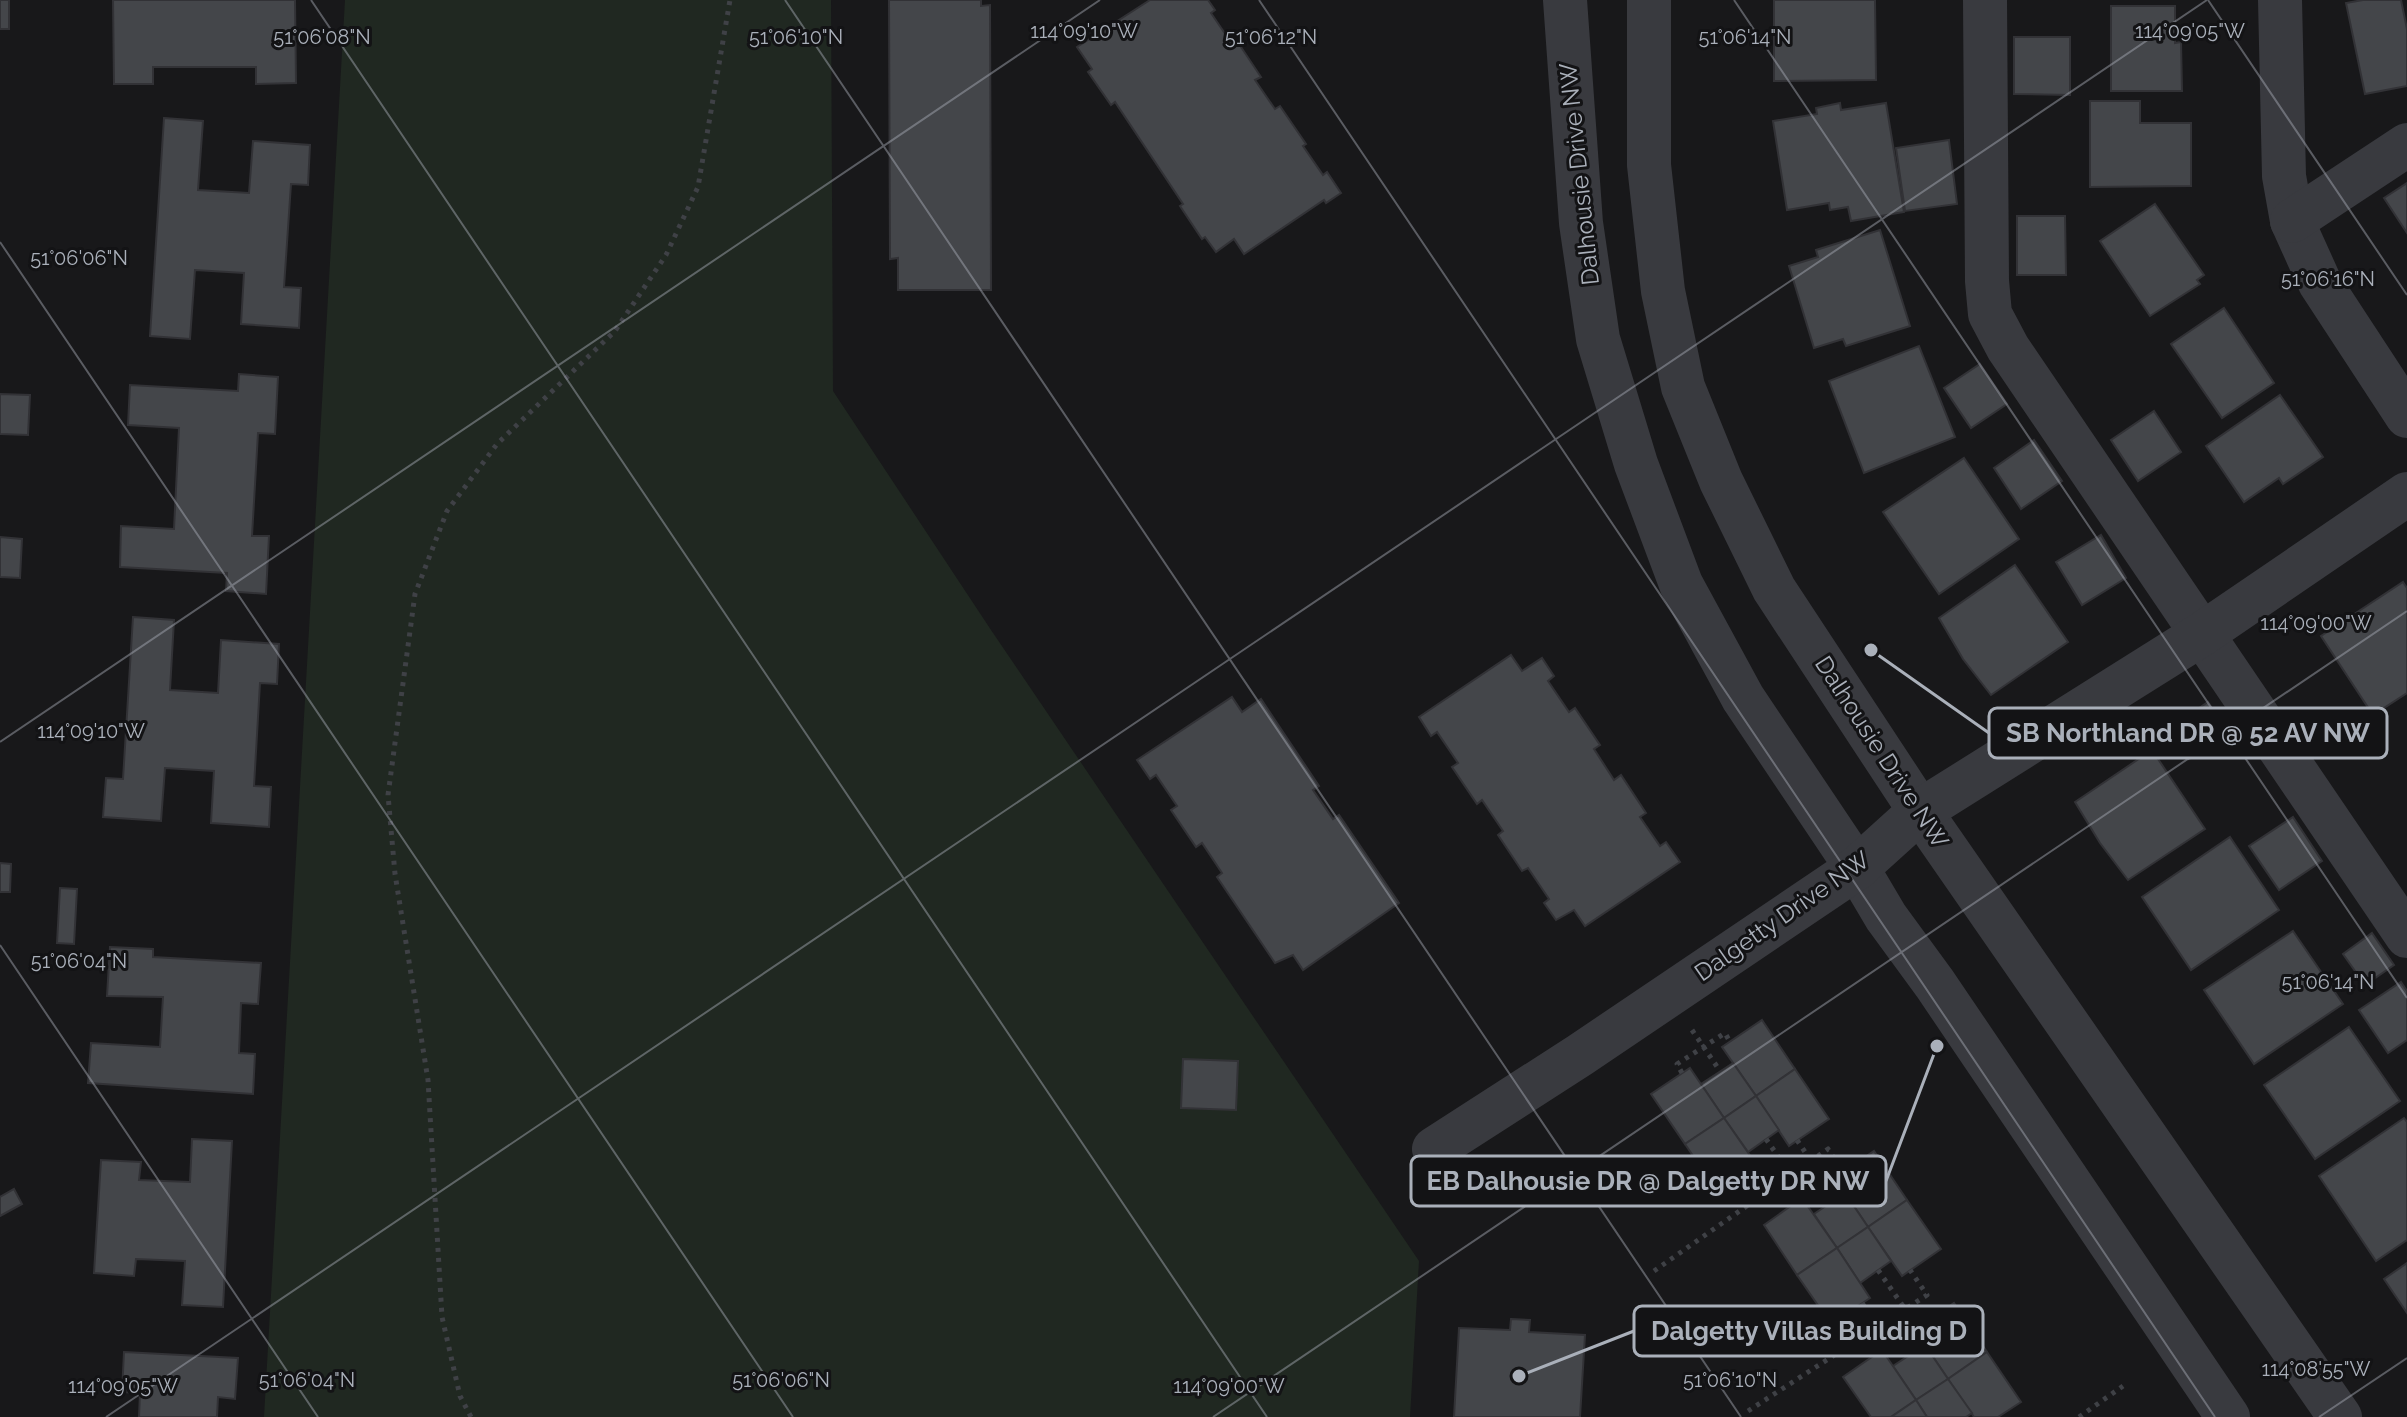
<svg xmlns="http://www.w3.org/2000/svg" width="2407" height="1417" font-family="Raleway,sans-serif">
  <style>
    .green { fill: #202821 }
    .building { fill: #44464a; stroke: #323236; stroke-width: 2 }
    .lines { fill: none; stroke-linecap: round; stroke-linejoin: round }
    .path { stroke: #3f4146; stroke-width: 5; stroke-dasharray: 4 6; stroke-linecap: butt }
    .minor { stroke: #393a3f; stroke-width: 44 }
    .ticks { fill: none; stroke: #aab0ba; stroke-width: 2; stroke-opacity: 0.45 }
    .labels { text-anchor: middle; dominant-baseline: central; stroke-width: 6; stroke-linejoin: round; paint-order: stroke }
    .street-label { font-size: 24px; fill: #aab0ba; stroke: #131315 }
    .ticks-label { font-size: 20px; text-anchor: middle; fill: #aab0ba; stroke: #131315; stroke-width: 6; stroke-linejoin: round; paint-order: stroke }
    .leader { fill: none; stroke: #aab0ba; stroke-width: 3 }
    .callout-dot { fill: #aab0ba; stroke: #131315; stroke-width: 3 }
    .callout { fill: #131315; stroke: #aab0ba; stroke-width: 3 }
    .callout-label { font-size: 26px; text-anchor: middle; font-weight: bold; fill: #aab0ba }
  </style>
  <rect width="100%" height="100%" fill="#18181a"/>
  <polygon class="green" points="345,0 831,0 833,391 991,630 1419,1261 1410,1417 264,1417"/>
  <g class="building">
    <rect x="0" y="0" width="9" height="29"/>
    <polygon points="113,0 295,0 296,83 256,84 256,67 153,67 153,84 114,84"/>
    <polygon points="889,0 981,0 981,6 990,5 991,290 898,290 898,258 890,259"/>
    <polygon points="1150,0 1208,0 1215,10 1211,13 1230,41 1235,38 1261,77 1255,80 1275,109 1280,106 1306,144 1303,146 1323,175 1327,172 1341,193 1326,203 1324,200 1244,254 1234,239 1216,252 1205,237 1202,239 1180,206 1183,204 1115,102 1111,105 1088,72 1092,69 1077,47"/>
    <polygon points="1774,0 1875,0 1876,80 1774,81"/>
    <polygon points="2363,0 2401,0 2407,29 2407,86 2365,94 2346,3"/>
    <polygon points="2111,6 2175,6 2175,43 2181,42 2182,91 2111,91"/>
    <polygon points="2014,37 2070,37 2070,95 2014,94"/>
    <polygon points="2090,101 2140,101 2140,123 2191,123 2191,186 2090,187"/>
    <polygon points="1840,103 1841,110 1886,103 1904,212 1851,221 1848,207 1830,210 1829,203 1787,210 1773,121 1817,114 1816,108"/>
    <polygon points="164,118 203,121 198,190 249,193 253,141 310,145 308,185 291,184 284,287 301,288 299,328 241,324 244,273 195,270 190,339 150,336"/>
    <polygon points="1949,140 1957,204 1905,211 1896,148"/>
    <polygon points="2407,183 2407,233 2384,198"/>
    <polygon points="2155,204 2204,275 2197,280 2200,284 2150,316 2100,241"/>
    <polygon points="2017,216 2065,216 2066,275 2017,275"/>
    <polygon points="1880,230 1910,326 1846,346 1843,339 1814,348 1789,266 1818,257 1816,250"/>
    <polygon points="2224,308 2274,383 2222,418 2171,344"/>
    <polygon points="1919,346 1955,437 1864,473 1829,381"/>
    <polygon points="1980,364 2007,404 1971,428 1944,388"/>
    <polygon points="239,374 278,377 275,434 258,433 252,536 269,536 266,594 226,591 227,573 120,567 121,526 174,529 179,428 128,425 130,385 238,391"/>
    <polygon points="0,394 30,395 28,435 0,434"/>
    <polygon points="2280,395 2323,457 2283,484 2279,478 2244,502 2206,446"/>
    <polygon points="2154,411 2181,452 2138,481 2111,440"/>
    <polygon points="2034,440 2062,481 2021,509 1994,468"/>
    <polygon points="1964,458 2019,539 1939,594 1883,512"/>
    <polygon points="2101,535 2126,578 2082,605 2056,562"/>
    <polygon points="0,537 22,539 20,578 0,577"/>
    <polygon points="2015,565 2068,642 1991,695 1963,659 1939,618"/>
    <polygon points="2403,582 2407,588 2407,693 2373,715 2321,636"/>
    <polygon points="133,617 174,620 170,690 218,693 221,640 279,644 277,684 260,683 254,786 271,787 269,827 211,823 214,771 165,768 161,821 103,817 106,778 123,779"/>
    <polygon points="1511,655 1522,671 1542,658 1554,676 1548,681 1569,712 1575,708 1600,745 1594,749 1614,780 1621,775 1646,813 1640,817 1660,846 1666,842 1680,862 1585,926 1574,910 1556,920 1544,903 1549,899 1528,868 1522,871 1498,835 1503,831 1482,800 1477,804 1452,767 1458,763 1437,732 1431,736 1419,717"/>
    <polygon points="1232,697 1242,712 1261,699 1319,786 1313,790 1333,819 1339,815 1399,903 1303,970 1293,955 1275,963 1217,877 1222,873 1202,843 1196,847 1171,810 1177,806 1156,775 1150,779 1137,760"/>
    <polygon points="2208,702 2229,733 2189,759 2169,729"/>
    <polygon points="2152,750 2205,829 2128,880 2100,843 2075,802"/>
    <polygon points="2293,817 2322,861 2279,890 2249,846"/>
    <polygon points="2230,837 2279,910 2191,970 2142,897"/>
    <polygon points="0,863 11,864 10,892 0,892"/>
    <polygon points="60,888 77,889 74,944 57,943"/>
    <polygon points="2293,931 2343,1004 2254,1064 2204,990"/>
    <polygon points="2372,933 2394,965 2365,985 2343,954"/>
    <polygon points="110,947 153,949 153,957 261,963 258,1004 241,1003 239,1053 255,1054 253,1094 88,1083 91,1043 160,1047 163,997 107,996"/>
    <polygon points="2401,982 2407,991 2407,1040 2388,1053 2359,1010"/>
    <polygon points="1762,1020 1795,1069 1756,1096 1722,1047"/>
    <polygon points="2349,1027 2400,1101 2315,1159 2264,1085"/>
    <polygon points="1183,1059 1238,1061 1236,1110 1181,1108"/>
    <polygon points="1733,1063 1756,1096 1724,1118 1701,1084"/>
    <polygon points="1690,1068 1724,1118 1685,1144 1651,1094"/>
    <polygon points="1795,1069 1829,1119 1789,1146 1756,1096"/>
    <polygon points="1756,1096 1779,1130 1748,1152 1724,1118"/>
    <polygon points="1724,1118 1758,1167 1719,1194 1685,1144"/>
    <polygon points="2404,1118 2407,1122 2407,1240 2376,1261 2319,1176"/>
    <polygon points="192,1139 232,1141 223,1307 182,1305 185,1261 136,1259 134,1276 94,1273 101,1160 141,1162 139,1180 190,1182"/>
    <polygon points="1874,1151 1907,1200 1868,1227 1835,1178"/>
    <polygon points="14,1189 22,1204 0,1216 0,1197"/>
    <polygon points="1845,1193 1868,1227 1837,1248 1814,1214"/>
    <polygon points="1802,1198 1837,1248 1797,1275 1764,1225"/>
    <polygon points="1907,1200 1941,1249 1902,1276 1868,1227"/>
    <polygon points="1868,1227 1891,1261 1860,1283 1837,1248"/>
    <polygon points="1837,1248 1870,1298 1831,1324 1797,1275"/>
    <polygon points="2407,1263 2407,1313 2384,1279"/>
    <polygon points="1954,1303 1987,1352 1948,1379 1915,1330"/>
    <polygon points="1511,1319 1530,1320 1529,1332 1585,1335 1580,1417 1454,1417 1459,1328 1510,1330"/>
    <polygon points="1925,1345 1948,1379 1916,1400 1893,1366"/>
    <polygon points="1882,1350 1916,1400 1891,1417 1871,1417 1843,1377"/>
    <polygon points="124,1352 238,1358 235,1399 218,1397 217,1417 139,1417 140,1393 122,1392"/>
    <polygon points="1987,1352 2021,1402 1998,1417 1974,1417 1948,1379"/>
    <polygon points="1948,1379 1972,1413 1966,1417 1927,1417 1916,1400"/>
    <polygon points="1916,1400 1927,1417 1891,1417"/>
  </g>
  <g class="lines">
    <g class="path">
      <polyline points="1692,1030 1720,1071"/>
      <polyline points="1682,1073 1677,1064 1725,1033 1730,1042"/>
      <polyline points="1766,1139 1791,1175"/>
      <polyline points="1797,1140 1811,1161"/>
      <polyline points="1807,1164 1832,1202"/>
      <polyline points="1750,1172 1765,1193"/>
      <polyline points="1780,1183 1794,1204"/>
      <polyline points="1878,1270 1905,1309"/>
      <polyline points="1654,1271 1828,1149 1843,1172"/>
      <polyline points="1862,1303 1878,1327"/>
      <polyline points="1910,1306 1923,1324"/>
      <polyline points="1862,1338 1874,1356"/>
      <polyline points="1748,1411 1927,1295 1910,1270"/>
      <polyline points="471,1417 460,1396 442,1317 428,1080 395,874 388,795 415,594 447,511 497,444 615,331 666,255 698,187 730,0"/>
      <polyline points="2079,1417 2123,1386"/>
    </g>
    <g class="minor">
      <polyline points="1565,0 1581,223 1598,339 1636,464 1681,584 1743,698 1857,868 1886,917 1935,984 2228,1417"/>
      <polyline points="1649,0 1649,165 1663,291 1683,387 1721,481 1774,589 1920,811 2340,1417"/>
      <polyline points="1985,0 1987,281 1990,314 2008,348 2407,936"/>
      <polyline points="2280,0 2284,176 2292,221 2320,283 2407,416"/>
      <polyline points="2292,221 2407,145"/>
      <polyline points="1434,1149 1580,1055 1857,868 1920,811 2202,634 2407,494"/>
    </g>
  </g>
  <path class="ticks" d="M 311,0 L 1267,1417M 785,0 L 1741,1417M 1259,0 L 2215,1417M 1734,0 L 2407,998M 2208,0 L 2407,295M 0,242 L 793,1417M 0,742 L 1100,0M 0,945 L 318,1417M 106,1417 L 2207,0M 1213,1417 L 2407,611M 2319,1417 L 2407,1358"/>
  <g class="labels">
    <g class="street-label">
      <text transform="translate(1579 174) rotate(-96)">Dalhousie Drive NW</text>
      <text transform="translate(1882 752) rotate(57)">Dalhousie Drive NW</text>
      <text transform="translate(1782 916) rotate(-35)">Dalgetty Drive NW</text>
    </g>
  </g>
  <g class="ticks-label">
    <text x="1084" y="38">114°09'10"W</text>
    <text x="2190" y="38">114°09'05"W</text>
    <text x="322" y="44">51°06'08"N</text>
    <text x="796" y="44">51°06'10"N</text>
    <text x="1271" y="44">51°06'12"N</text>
    <text x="1745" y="44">51°06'14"N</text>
    <text x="79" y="265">51°06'06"N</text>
    <text x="2328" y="286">51°06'16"N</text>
    <text x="2316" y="630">114°09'00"W</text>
    <text x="91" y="738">114°09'10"W</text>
    <text x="79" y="968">51°06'04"N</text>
    <text x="2328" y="989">51°06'14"N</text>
    <text x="2316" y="1376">114°08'55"W</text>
    <text x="307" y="1387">51°06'04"N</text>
    <text x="781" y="1387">51°06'06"N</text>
    <text x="1730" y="1387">51°06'10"N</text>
    <text x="123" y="1393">114°09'05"W</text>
    <text x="1229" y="1393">114°09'00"W</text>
  </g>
  <path class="leader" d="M1871 650L1989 733M1937 1046L1886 1181M1519 1376L1634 1331"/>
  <g class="callout-dot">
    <circle cx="1871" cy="650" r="8"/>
    <circle cx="1937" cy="1046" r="8"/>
    <circle cx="1519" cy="1376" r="8"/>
  </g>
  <g class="callout">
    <rect x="1989" y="708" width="398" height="50" rx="8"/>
    <rect x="1411" y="1156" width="475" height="50" rx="8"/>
    <rect x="1634" y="1306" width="349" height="50" rx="8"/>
  </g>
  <g class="callout-label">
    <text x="2188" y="742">SB Northland DR @ 52 AV NW</text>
    <text x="1648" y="1190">EB Dalhousie DR @ Dalgetty DR NW</text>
    <text x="1809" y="1340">Dalgetty Villas Building D</text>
  </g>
</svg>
